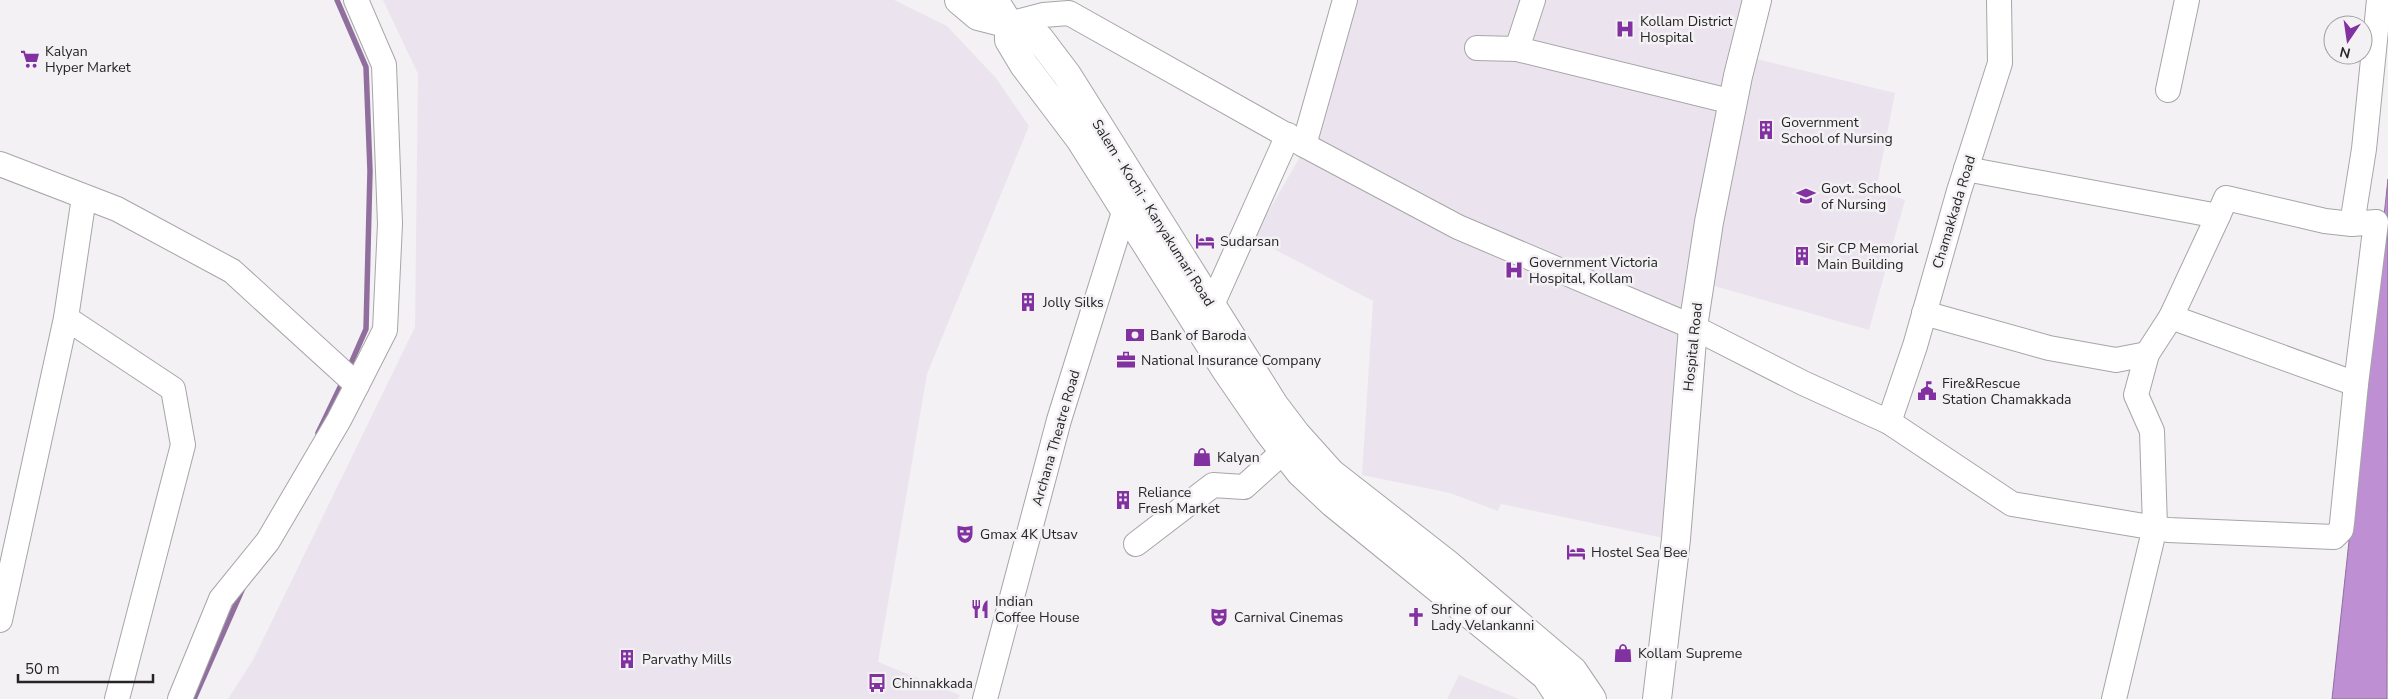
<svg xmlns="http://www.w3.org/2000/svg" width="2388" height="699" font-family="'Nunito Sans',sans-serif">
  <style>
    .built { fill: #ebe4ee }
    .water { fill: #be8fd2; stroke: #906f9e }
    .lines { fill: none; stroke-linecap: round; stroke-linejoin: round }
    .stream { stroke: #906f9e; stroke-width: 5.5 }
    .minor-casing { stroke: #a7a5a8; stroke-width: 26 }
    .major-casing { stroke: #a7a5a8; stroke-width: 30 }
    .minor { stroke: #fff; stroke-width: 24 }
    .major { stroke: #fff; stroke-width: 28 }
    .labels { text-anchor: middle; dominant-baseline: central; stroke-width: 5; stroke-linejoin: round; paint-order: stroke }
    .poi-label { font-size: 14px; fill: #262526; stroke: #f3f1f4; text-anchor: start }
    .street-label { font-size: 14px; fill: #262526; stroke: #f3f1f4 }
  </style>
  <rect width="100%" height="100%" fill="#f3f1f4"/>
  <g class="built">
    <polygon points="383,0 894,0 947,26 996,78 1029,126 927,374 878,662 960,695 958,699 228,699 253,660 415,327 418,74"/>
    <polygon points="1348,0 1759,0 1749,57 1895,93 1876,191 1905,200 1869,330 1711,285 1668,539 1501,504 1498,511 1450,493 1362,475 1373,301 1253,238 1311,138"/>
    <polygon points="1459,675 1519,699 1447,699"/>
  </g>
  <polygon class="water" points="2388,179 2387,699 2332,699"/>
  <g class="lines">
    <g class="stream">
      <polyline points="337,0 366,67 370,171 366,329 348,370"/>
      <polyline points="318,433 343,381"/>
      <polyline points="194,699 243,588"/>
    </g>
    <g class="minor-casing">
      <g id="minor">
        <polyline points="356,0 384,65 390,224 385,330 357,385"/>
        <polyline points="1009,24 1043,15 1069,13 1304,145 1458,227 1693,327 1803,383 1889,422 2012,504 2168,530 2334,537 2341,530 2342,523 2356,384 2376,222 2352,224 2364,149 2379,0"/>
        <polyline points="1477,48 1517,49 1533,0"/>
        <polyline points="1517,49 1733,102"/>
        <polyline points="2168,90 2187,0"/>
        <polyline points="1304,145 1345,0"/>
        <polyline points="0,164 117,209 232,271 357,385 339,420 268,541 221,599 180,699"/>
        <polyline points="1966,169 2218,216 2226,198 2325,221 2352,224"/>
        <polyline points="1211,307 1288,135"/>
        <polyline points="1924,313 2049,348 2116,360 2147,354"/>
        <polyline points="2171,317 2356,384"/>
        <polyline points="66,318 173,389 183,445 117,699"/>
        <polyline points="1889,422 1915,346 1959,191 2000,63 1999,0"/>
        <polyline points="1136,544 1213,485 1244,487 1284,451"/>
        <polyline points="0,620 66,318 84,197"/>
        <polyline points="985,699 1059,420 1125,209"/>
        <polyline points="2114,699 2155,527 2152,431 2136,395 2147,354 2171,317 2218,216"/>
      </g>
    </g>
    <g class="major-casing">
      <g id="major">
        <polyline points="959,0 978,16 1009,24 1009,40 1024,65 1080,139 1226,370 1268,431 1300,472 1333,503 1546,676 1561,699"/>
        <polyline points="994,0 1009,24 1025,27 1039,38 1067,75 1274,405 1296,434 1331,473 1446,563 1573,671 1592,699"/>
        <polyline points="1657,699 1676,539 1693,327 1709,222 1738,76 1757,0"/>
      </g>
    </g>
    <use href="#minor" class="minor"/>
    <use href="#major" class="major"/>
  </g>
  <defs>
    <g id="hospital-bare" transform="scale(1.5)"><path d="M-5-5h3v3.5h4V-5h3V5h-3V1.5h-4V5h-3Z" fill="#8231a0" stroke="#f3f1f4" stroke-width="2.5" paint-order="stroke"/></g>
    <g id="supermarket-bare" transform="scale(1.5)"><path d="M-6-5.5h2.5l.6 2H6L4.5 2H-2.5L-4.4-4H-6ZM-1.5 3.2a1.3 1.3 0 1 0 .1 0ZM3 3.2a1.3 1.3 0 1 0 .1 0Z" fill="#8231a0" stroke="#f3f1f4" stroke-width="2.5" paint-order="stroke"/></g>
    <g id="building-bare" transform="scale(1.5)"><path d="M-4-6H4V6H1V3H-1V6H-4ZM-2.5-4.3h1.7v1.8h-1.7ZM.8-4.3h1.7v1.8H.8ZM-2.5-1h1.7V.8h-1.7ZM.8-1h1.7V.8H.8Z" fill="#8231a0" stroke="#f3f1f4" stroke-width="2.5" paint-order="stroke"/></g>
    <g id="university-bare" transform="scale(1.5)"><path d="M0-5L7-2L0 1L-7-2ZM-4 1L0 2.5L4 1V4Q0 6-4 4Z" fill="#8231a0" stroke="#f3f1f4" stroke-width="2.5" paint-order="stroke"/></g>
    <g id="hotel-bare" transform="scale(1.5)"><path d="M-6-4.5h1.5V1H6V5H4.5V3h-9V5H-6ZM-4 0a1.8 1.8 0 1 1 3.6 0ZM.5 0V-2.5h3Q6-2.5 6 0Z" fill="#8231a0" stroke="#f3f1f4" stroke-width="2.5" paint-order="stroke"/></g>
    <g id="bank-bare" transform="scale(1.5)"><path d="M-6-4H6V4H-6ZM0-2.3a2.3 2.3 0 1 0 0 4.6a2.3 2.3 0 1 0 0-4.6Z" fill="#8231a0" stroke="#f3f1f4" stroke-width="2.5" paint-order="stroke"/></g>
    <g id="office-bare" transform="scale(1.5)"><path d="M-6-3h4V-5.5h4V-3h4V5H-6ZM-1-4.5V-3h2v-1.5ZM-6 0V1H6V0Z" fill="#8231a0" stroke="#f3f1f4" stroke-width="2.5" paint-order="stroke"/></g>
    <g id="civic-bare" transform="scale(1.5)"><path d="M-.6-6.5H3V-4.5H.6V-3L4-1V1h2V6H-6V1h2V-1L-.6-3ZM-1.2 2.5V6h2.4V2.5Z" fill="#8231a0" stroke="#f3f1f4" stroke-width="2.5" paint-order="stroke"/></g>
    <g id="shop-bare" transform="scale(1.5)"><path d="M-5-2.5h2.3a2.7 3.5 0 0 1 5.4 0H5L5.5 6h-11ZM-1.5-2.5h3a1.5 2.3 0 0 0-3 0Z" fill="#8231a0" stroke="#f3f1f4" stroke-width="2.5" paint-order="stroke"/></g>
    <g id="theatre-bare" transform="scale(1.5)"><path d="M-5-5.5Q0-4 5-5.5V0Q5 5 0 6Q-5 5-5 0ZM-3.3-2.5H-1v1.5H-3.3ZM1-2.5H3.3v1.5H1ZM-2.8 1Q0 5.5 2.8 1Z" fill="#8231a0" stroke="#f3f1f4" stroke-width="2.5" paint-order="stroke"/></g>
    <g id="restaurant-bare" transform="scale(1.5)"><path d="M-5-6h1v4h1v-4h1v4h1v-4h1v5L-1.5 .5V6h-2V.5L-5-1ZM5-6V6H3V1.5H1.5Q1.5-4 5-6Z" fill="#8231a0" stroke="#f3f1f4" stroke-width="2.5" paint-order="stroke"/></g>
    <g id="church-bare" transform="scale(1.5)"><path d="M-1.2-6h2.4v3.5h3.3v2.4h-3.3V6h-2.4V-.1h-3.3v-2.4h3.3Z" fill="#8231a0" stroke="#f3f1f4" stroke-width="2.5" paint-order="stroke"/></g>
    <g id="bus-bare" transform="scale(1.5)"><path d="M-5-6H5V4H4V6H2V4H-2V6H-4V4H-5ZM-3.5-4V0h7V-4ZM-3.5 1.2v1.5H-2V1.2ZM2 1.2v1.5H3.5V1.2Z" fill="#8231a0" stroke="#f3f1f4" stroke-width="2.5" paint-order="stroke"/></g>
  </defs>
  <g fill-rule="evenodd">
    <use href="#hospital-bare" x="1625" y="29"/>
    <use href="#supermarket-bare" x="30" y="59"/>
    <use href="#building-bare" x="1766" y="130"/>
    <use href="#university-bare" x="1806" y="196"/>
    <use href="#hotel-bare" x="1205" y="241"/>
    <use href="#building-bare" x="1802" y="256"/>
    <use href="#hospital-bare" x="1514" y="270"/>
    <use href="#building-bare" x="1028" y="302"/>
    <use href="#bank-bare" x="1135" y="335"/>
    <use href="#office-bare" x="1126" y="360"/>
    <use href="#civic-bare" x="1927" y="391"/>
    <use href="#shop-bare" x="1202" y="457"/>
    <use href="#building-bare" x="1123" y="500"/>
    <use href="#theatre-bare" x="965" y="534"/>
    <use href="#hotel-bare" x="1576" y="552"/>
    <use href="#restaurant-bare" x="980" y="609"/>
    <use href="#theatre-bare" x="1219" y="617"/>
    <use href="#church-bare" x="1416" y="617"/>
    <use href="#shop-bare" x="1623" y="653"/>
    <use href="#building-bare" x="627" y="659"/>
    <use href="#bus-bare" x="877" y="683"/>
  </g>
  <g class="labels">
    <g class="poi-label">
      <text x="1640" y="21">Kollam District<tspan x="1640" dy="16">Hospital</tspan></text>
      <text x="45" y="51">Kalyan<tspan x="45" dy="16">Hyper Market</tspan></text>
      <text x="1781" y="122">Government<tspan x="1781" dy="16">School of Nursing</tspan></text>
      <text x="1821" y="188">Govt. School<tspan x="1821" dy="16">of Nursing</tspan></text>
      <text x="1220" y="241">Sudarsan</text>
      <text x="1817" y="248">Sir CP Memorial<tspan x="1817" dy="16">Main Building</tspan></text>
      <text x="1529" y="262">Government Victoria<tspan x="1529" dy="16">Hospital, Kollam</tspan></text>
      <text x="1043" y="302">Jolly Silks</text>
      <text x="1150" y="335">Bank of Baroda</text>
      <text x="1141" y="360">National Insurance Company</text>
      <text x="1942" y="383">Fire&amp;Rescue<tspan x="1942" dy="16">Station Chamakkada</tspan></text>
      <text x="1217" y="457">Kalyan</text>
      <text x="1138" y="492">Reliance<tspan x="1138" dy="16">Fresh Market</tspan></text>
      <text x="980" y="534">Gmax 4K Utsav</text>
      <text x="1591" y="552">Hostel Sea Bee</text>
      <text x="995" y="601">Indian<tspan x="995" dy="16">Coffee House</tspan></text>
      <text x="1431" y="609">Shrine of our<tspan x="1431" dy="16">Lady Velankanni</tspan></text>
      <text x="1234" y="617">Carnival Cinemas</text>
      <text x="1638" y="653">Kollam Supreme</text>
      <text x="642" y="659">Parvathy Mills</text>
      <text x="892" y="683">Chinnakkada</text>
    </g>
    <g class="street-label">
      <text transform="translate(1954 212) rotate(-73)">Chamakkada Road</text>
      <text transform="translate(1153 213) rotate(58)">Salem - Kochi - Kanyakumari Road</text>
      <text transform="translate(1693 347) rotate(-84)">Hospital Road</text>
      <text transform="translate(1056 438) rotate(-74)">Archana Theatre Road</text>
    </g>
  </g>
  <g transform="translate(2348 40) rotate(193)"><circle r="24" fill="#f3f1f4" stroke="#a19fa2"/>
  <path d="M0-4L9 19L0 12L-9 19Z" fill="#8231a0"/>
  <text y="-8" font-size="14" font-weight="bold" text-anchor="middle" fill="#262526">N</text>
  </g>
  <path d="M18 674v8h135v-8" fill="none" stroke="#262526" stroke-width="2.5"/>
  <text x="25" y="674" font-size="15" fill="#262526" stroke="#f3f1f4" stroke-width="4" paint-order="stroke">50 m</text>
</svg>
